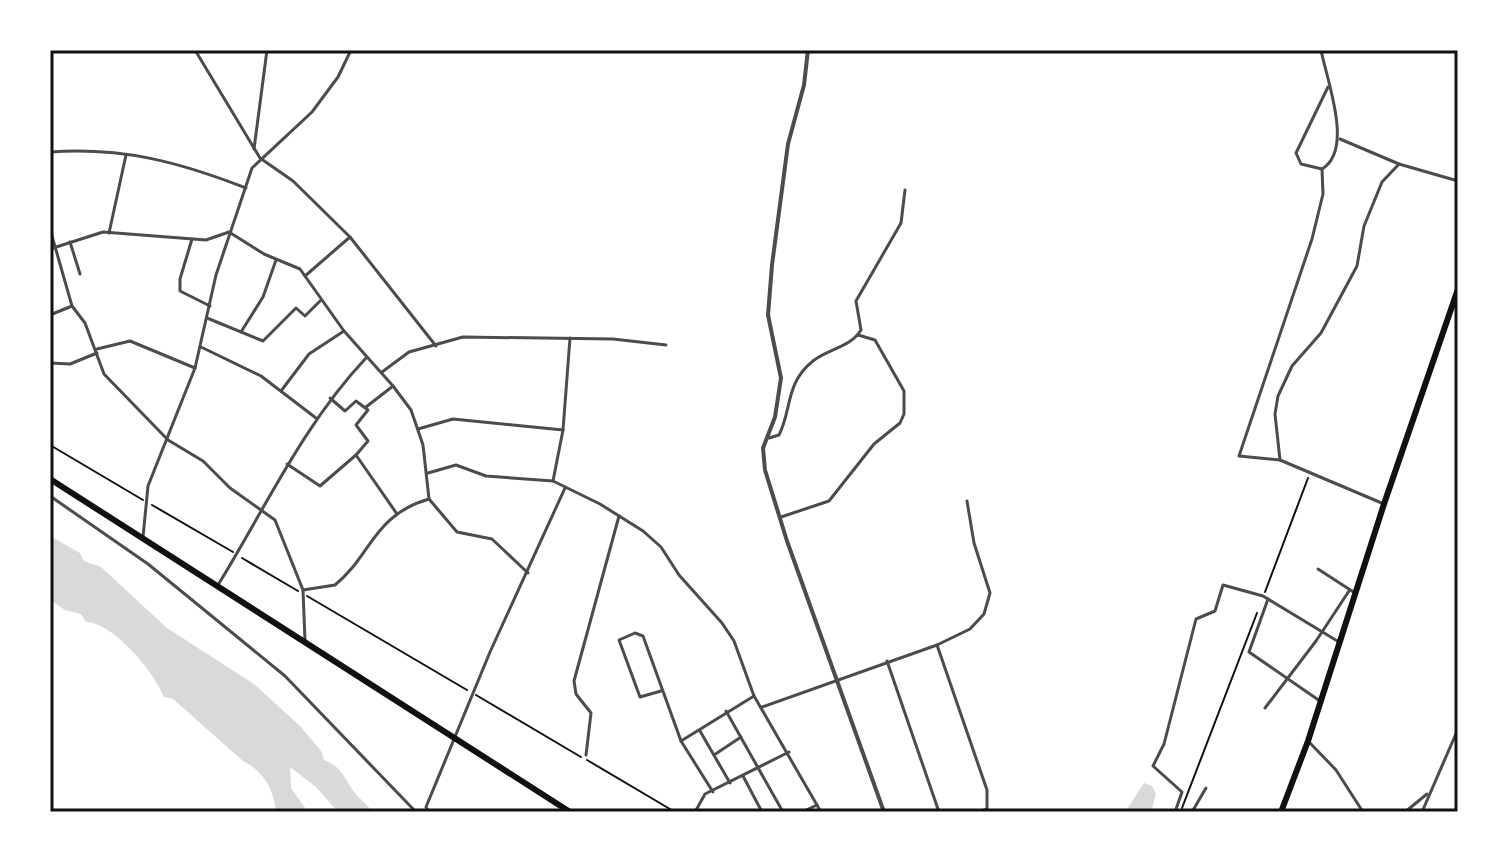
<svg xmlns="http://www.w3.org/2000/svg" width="1508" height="862" font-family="Inter,sans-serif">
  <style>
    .water { fill: #d9d9d9 }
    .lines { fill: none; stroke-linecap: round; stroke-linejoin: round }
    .path { stroke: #111; stroke-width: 2 }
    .minor { stroke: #4c4c4c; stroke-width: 3 }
    .tertiary { stroke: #4c4c4c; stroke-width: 4 }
    .trunk { stroke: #111; stroke-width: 6 }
    .neatline { fill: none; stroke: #111; stroke-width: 3 }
  </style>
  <rect width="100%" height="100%" fill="#fff"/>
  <g class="water">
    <path d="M 50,536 L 80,553 L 84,561 L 101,567 L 167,628 L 254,684 L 300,726 L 321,751 L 324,760 C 343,767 344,779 355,793 C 360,800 367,803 372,812 L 338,812 L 316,787 L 290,767 L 291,788 L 308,812 L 276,812 C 274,789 263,771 243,761 L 173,699 L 164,697 C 155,673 114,623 86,622 L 81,614 L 65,610 L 50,600 Z"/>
    <polygon points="1144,783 1152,786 1156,794 1151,812 1125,812"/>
  </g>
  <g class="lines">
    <g class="path">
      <polyline points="50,445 143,500"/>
      <polyline points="152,505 233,552"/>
      <polyline points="242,558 298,591"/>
      <polyline points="1265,592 1308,478"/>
      <polyline points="307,596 467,690"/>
      <polyline points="476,695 581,757"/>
      <polyline points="587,760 675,812"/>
      <polyline points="1182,808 1257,613"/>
    </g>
    <g class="minor">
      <polyline points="195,50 260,158 293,181 350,237 436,346"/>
      <path d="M 1321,50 C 1327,81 1354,150 1322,169 L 1323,194 L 1312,239 L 1239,456 L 1280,460 L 1384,504"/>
      <polyline points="1340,139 1399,164 1458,181"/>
      <polyline points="254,149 267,50"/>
      <path d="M 50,152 C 123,147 179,162 246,188"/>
      <polyline points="1322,169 1301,164 1296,153 1328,87"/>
      <polyline points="50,229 72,306 85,323 104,374 168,440 203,461 230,488 275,520 303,590 305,641"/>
      <polyline points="109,233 126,155"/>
      <polyline points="192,239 180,279 180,291 210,306"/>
      <polyline points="70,242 80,274"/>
      <path d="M 50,249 L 103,232 L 206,240 L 229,232 L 264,254 L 300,269 L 344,331 L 393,386 L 411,410 L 423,445 L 429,499 C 373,515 371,556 335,585 L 303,590"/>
      <polyline points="305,276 350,237"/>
      <polyline points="50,315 72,306"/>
      <polyline points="207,318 263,341 296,308 305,316 320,301"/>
      <polyline points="241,332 263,297 276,260"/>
      <polyline points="201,347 261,376 316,418"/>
      <polyline points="97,349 130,341 195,368"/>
      <polyline points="50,363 70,364 97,353"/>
      <polyline points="382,372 409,352 463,337 613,339 666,345"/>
      <polyline points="281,391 309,354 344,331"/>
      <polyline points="330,398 345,411 356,401 368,410 356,425 368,441 356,455"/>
      <polyline points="366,407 393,386"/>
      <polyline points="418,429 453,419 563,430"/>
      <path d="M 769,438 L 779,435 C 792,410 785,383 813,361 C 828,349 851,347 861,330 L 856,301 L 901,223 L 905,190"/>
      <polyline points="1280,460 1275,414 1278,396 1292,366 1321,333 1357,266 1364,226 1382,182 1399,164"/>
      <polyline points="287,464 320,486 356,455 397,514"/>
      <polyline points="428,473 456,465 486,476 553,481 600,504 643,531 661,547 679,575 722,623 734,641 754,696 821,812"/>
      <polyline points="553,481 563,430 570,338"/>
      <polyline points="50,496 148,564 285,676 416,812"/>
      <polyline points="429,499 457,532 492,539 528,573"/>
      <polyline points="781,517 829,501 874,444 900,423 904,414 904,391 875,340 858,335"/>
      <polyline points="143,537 148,486 195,368 216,275 252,168 312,112 338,77 351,50"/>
      <polyline points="1318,569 1355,593"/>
      <path d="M 218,585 C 266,507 303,425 366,358"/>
      <polyline points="1268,599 1249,652 1320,701"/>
      <polyline points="937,645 987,790 987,812"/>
      <polyline points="887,661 939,812"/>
      <polyline points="661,691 640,697 619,640 635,633 643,636 681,741 754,696"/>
      <polyline points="762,707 937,645 970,629 984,614 990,593 974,543 967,501"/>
      <polyline points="1265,708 1316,641 1349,591"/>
      <polyline points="726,711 783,812"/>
      <polyline points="700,731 730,783"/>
      <polyline points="681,741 713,792"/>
      <polyline points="1310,743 1336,770 1363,812"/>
      <polyline points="586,755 591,713 576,694 574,681 619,516"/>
      <polyline points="714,755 741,737"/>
      <polyline points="743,776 762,812"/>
      <polyline points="429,812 426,807 490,652 565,488"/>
      <polyline points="695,812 705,794 789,752"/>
      <polyline points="802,812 817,805"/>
      <polyline points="979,812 987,809"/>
      <polyline points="1175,812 1182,792 1153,766 1164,744 1196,619 1215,611 1223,585 1263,596 1339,642"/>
      <polyline points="1192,812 1206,788"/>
      <polyline points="1405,812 1427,794"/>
      <polyline points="1422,812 1458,729"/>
    </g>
    <polyline class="tertiary" points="808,50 804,85 788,144 772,265 768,315 781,378 775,417 763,448 765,470 787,541 884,812"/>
    <g class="trunk">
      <polyline points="50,479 570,812"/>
      <polyline points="1281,812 1308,741 1384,504 1458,289"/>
    </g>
  </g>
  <rect width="1508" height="862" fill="none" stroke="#ffffff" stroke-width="104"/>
  <rect x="52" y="52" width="1404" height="758" class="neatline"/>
</svg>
